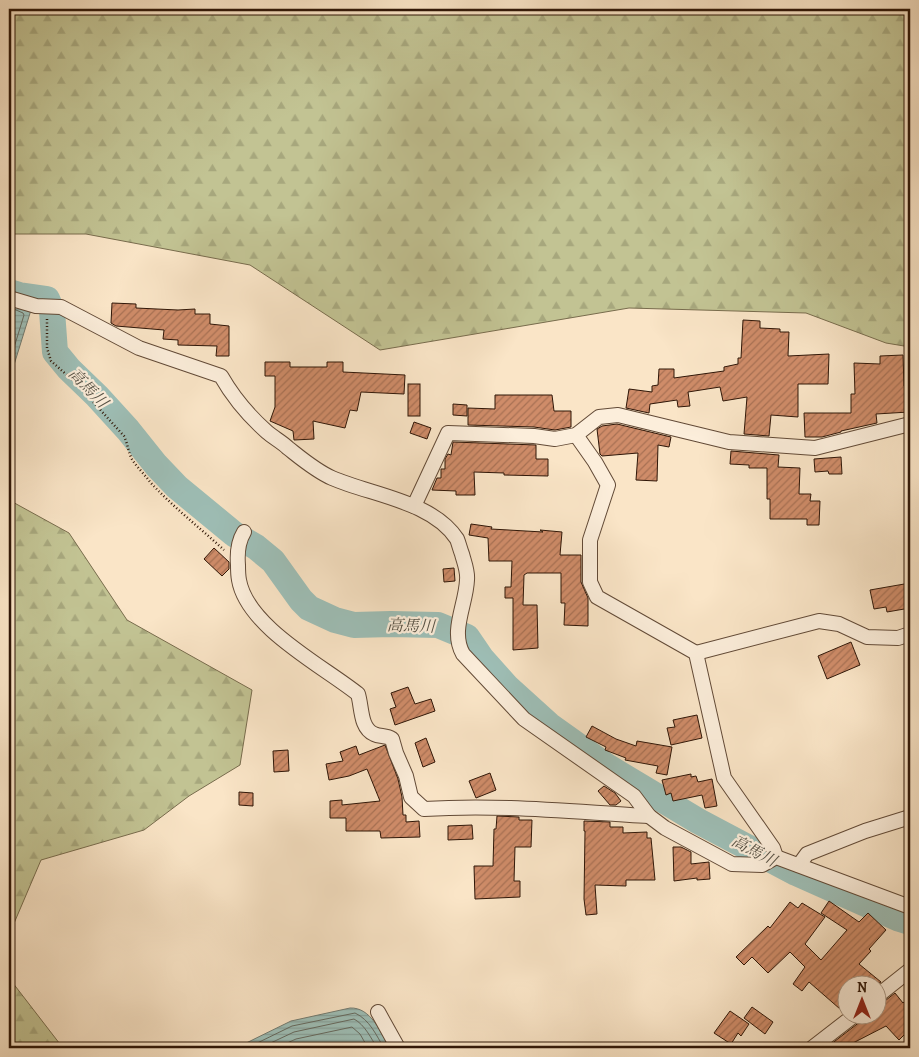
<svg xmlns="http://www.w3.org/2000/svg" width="919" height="1057" font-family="Alegreya,'Noto Serif JP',serif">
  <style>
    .forest { fill: url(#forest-firs); stroke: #786c4d }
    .water { fill: url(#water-rules); stroke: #727b71 }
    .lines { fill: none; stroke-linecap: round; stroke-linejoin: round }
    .shore { stroke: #666a5f; stroke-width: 1 }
    .river { stroke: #9ebfb7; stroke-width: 26 }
    .building { fill: url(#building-hatch); stroke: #2f1607 }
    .minor-casing { stroke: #624a37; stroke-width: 16 }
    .path { stroke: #2f1607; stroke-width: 2.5; stroke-dasharray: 1 2.5; stroke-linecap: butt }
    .minor { stroke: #fceedb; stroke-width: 14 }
    .labels { text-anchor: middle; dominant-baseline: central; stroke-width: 4.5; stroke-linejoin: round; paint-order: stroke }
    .water-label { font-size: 16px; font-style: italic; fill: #565145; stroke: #fceedb }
  </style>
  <defs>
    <pattern id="forest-firs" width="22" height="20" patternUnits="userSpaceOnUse" patternTransform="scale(1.25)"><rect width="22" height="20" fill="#c2c393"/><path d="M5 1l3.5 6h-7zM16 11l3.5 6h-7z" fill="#a7a77d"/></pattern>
    <pattern id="water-rules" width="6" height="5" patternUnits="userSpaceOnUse" patternTransform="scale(1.25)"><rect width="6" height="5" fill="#9ebfb7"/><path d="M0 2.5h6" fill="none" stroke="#88a39c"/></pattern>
    <pattern id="building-hatch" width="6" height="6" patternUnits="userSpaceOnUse" patternTransform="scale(1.25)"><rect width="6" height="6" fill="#cf8c69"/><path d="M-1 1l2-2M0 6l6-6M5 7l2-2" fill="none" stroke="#a87154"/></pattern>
  </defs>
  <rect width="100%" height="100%" fill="#fae5c7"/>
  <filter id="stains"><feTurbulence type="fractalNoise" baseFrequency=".004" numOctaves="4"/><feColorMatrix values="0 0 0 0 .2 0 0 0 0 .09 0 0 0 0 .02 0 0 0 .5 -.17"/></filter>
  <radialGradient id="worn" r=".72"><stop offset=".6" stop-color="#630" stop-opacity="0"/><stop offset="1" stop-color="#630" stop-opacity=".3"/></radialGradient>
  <g class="forest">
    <polygon points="9,9 910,9 910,347 886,343 806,313 629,308 380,350 250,265 86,234 9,234"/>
    <polygon points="9,500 69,533 127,620 252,690 240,765 189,796 144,830 41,860 9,935"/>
    <polygon points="9,978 63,1048 9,1048"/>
  </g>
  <g class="water">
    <polygon points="9,302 31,310 9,381"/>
    <path d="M 350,1008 C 371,1007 381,1033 390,1048 L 236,1048 L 291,1021 Z"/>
  </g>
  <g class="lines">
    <g class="shore">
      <polyline points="9,307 23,313 24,315 9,364"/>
      <path d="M 247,1048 L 292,1026 L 355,1013 C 370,1020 376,1035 384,1048"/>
      <path d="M 260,1048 L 294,1032 L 354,1019 C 365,1025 371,1038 377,1048"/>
      <polyline points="276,1048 296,1039 352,1027 360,1034 368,1048"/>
    </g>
    <polyline class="river" points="9,292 19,295 47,299 52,311 55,352 69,369 97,396 128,430 156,465 177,487 234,534 256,547 273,561 301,600 309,608 335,620 354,625 391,624 438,625 467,637 482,659 507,687 549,725 608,767 698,821 796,873 897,918 910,922"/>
  </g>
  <g class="building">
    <polygon points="112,303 136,304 136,308 178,310 195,309 195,314 210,314 210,324 229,326 229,356 216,356 217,346 178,345 178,340 163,339 164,330 116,326 111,323"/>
    <polygon points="743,320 760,321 760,328 780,329 780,332 789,332 788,356 829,354 828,384 798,384 798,417 771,415 769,436 744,434 747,397 723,401 720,387 688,392 690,406 678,407 677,400 650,404 649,413 626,408 629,389 652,392 652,386 658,385 659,369 674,369 674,378 724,371 724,367 738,364 738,358 741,358"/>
    <polygon points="903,355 904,386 907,385 909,412 876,414 877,423 841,431 841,432 822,437 805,437 804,413 851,413 851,394 855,394 854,363 880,364 880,356"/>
    <polygon points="265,362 290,362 290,367 327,367 327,362 343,362 343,372 405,375 404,394 361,392 357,411 350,410 345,428 313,421 314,439 294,440 293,431 270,421 275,407 275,376 265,376"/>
    <rect x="408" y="384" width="12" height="32"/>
    <polygon points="495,395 552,395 554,411 571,411 571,427 555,430 534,427 468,425 468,408 495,409"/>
    <polygon points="453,404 467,405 467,416 453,415"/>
    <polygon points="414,422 431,428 427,439 410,433"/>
    <polygon points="617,424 671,437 669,447 658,445 657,481 636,480 638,453 602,456 600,454 597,429 602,426"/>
    <polygon points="453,442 536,445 536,459 548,459 548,476 504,475 504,473 474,472 475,495 456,495 456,491 432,490 437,478 441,478 441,469 445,469 445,459 448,454 451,455"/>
    <polygon points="731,451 779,455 778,467 800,468 799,494 811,494 810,501 820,501 819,525 807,525 807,519 770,519 770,499 767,499 767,468 749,468 749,465 730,464"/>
    <polygon points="841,457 842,474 829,474 828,471 815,472 814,459"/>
    <polygon points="471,524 492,527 491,529 543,532 540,530 562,532 560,555 581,555 581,582 588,598 588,626 564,625 565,603 561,603 561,573 527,573 524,575 523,605 537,605 538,648 513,650 513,598 505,598 505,587 511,587 512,561 489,561 488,538 469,535"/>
    <polygon points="214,548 229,562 229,569 222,576 204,559"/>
    <polygon points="454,568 455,581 444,582 443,569"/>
    <polygon points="910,583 910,608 887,612 886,607 874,609 870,590"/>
    <polygon points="851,642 860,665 827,679 818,656"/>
    <polygon points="408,687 415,704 431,699 435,711 395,725 390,709 396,707 391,693"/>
    <polygon points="697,715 702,738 671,745 667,728 675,727 673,720"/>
    <polygon points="592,726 616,739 636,746 637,741 672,747 667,775 656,773 658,766 625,760 626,758 605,750 606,747 586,737"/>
    <polygon points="426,738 435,762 423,767 415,743"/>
    <polygon points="385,745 398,779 402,797 403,815 406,815 406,822 419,821 420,837 381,838 380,831 346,831 346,818 330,818 330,801 342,800 342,805 380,801 367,769 349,776 329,780 326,764 343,761 340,752 356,746 359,755"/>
    <polygon points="288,750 289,771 274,772 273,751"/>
    <polygon points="490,773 496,790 476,798 469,781"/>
    <polygon points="691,774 691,777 696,776 698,782 712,779 717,806 705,808 702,795 673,801 671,793 666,795 662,780"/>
    <polygon points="604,786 615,793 621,801 616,805 610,805 598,791"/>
    <polygon points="239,792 253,793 253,806 239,805"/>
    <polygon points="497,816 519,817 519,820 532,820 531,847 515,847 514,881 520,881 520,897 475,899 474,866 493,866 494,829 496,829"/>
    <polygon points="584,821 610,822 610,827 623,827 623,833 647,832 647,838 651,838 655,880 626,880 626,886 595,885 597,914 586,915 584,899 585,831 584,831"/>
    <polygon points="472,825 473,839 448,840 448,826"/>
    <polygon points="673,847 681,847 691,852 691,864 709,862 710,879 697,880 697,878 674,881"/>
    <polygon points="829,901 859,922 868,913 886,930 869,949 871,951 859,964 881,982 876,985 846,984 846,1001 840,1009 809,982 802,991 793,984 805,967 790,952 768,973 752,957 744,965 736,957 768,926 770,928 790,902 798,908 802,903 825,917 805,944 821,960 847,930 821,913"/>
    <polygon points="895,993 903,1003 910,996 910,1029 899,1040 886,1026 853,1043 856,1048 826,1048 861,1021 864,1015 876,1014 876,1006 881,1004"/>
    <polygon points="752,1007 773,1022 765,1034 744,1018"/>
    <polygon points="730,1011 749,1024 741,1036 738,1033 731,1044 714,1033"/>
  </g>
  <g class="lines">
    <g class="minor-casing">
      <g id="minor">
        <path d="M 9,298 L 36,306 L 61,307 L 139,348 L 221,376 C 233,397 249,416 267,432 C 274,438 282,442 288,448 C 302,459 316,471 332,478 C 371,495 432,501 457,539 C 459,544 460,549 462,554 C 464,562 468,571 467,580 C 466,605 450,631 463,654 L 524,719 L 634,796 L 649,816 L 665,828 L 732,864 L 762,865 L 776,857 L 910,907"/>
        <polyline points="576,435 595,462 608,485 590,540 590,582 597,597 696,653 724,778 773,848 776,857"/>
        <polyline points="414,506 448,433 534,436 555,439 576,435 599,417 618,415 729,442 815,448 910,424"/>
        <path d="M 244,532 C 238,542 237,553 238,565 C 238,570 238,575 239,580 C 247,627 323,666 358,694 C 362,707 360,728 374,734 C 380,737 386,735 392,739 L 396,753 L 406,776 L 411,797 L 424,809 C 500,804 574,812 649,816"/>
        <polyline points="696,653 819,621 839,624 867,637 898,638 910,634"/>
        <polyline points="799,865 807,854 865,831 910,817"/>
        <polyline points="876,997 910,970"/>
        <polyline points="378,1012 398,1048"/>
        <polyline points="812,1048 856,1014"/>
      </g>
    </g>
    <path class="path" d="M 47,319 L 47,348 L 51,361 L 76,383 L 124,436 C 128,444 128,453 133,461 C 138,468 145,475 150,482 C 173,507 199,527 224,550"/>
    <use href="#minor" class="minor"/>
  </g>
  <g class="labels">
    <g class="water-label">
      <text transform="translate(88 388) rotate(46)">高馬川</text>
      <text transform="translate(411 626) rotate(2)">高馬川</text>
      <text transform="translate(754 851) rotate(28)">高馬川</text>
    </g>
  </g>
  <rect width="919" height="1057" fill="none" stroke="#fae5c7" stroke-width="30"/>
  <rect x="10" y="10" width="899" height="1037" fill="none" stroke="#2f1607" stroke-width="2.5"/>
  <rect x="15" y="15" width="889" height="1027" fill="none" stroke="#2f1607"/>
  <g transform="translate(862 1000)"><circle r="24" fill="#fceedb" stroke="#aa9886"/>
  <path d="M0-4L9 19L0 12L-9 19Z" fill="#8f2418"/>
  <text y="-8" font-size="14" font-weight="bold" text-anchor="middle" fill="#2f1607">N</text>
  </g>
  <rect width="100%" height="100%" filter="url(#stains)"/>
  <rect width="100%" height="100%" fill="url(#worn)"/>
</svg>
